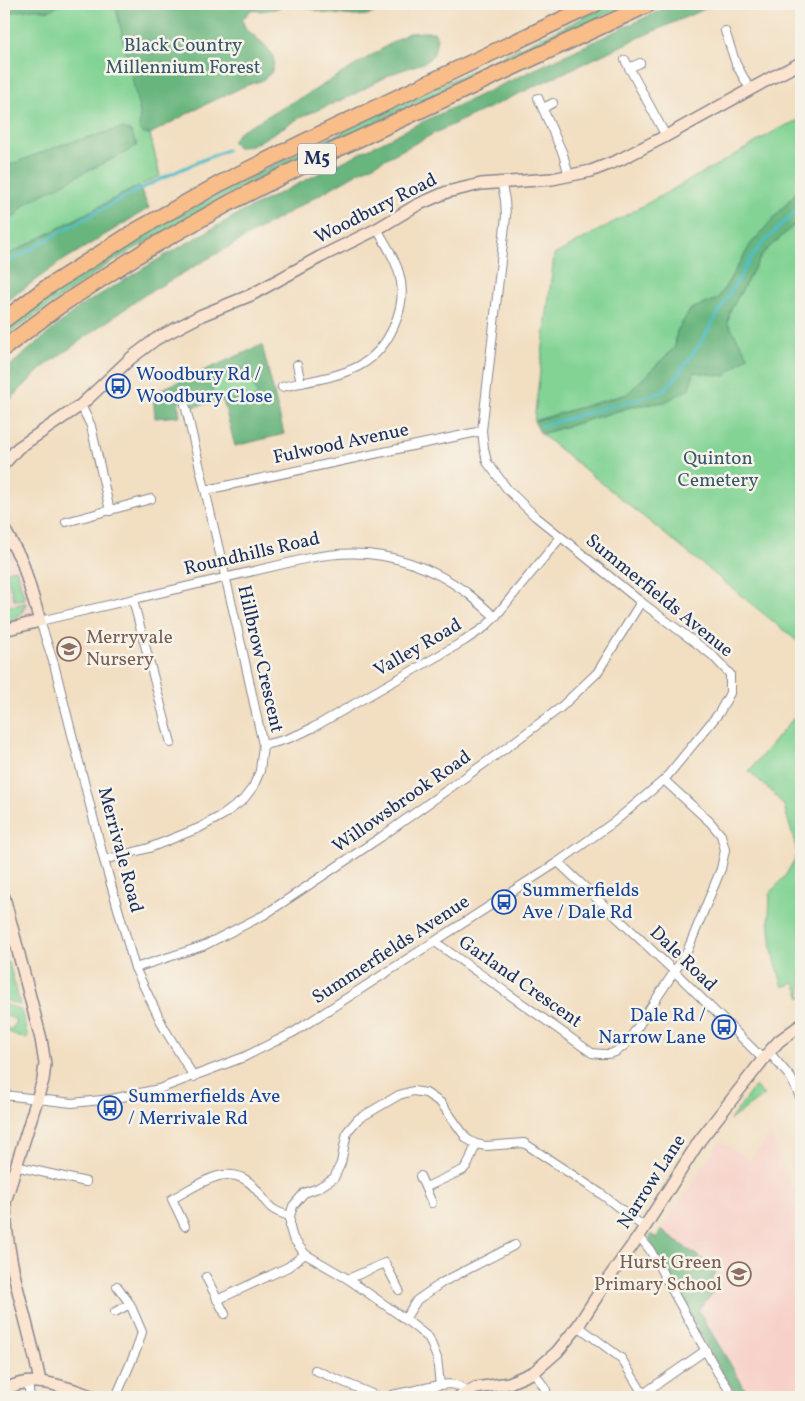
<svg xmlns="http://www.w3.org/2000/svg" width="805" height="1401" font-family="Vollkorn,serif">
  <style>
    .built { fill: #f7d1c9 }
    .green { fill: #82d394; stroke: #4e8179 }
    .forest { fill: #69b57e; stroke: #42726e }
    .lines { fill: none; stroke-linecap: round; stroke-linejoin: round }
    .stream { stroke: #51beca; stroke-width: 3 }
    .street-casing { stroke: #868690; stroke-width: 10 }
    .secondary-casing { stroke: #868690; stroke-width: 14 }
    .highway-casing { stroke: #868690; stroke-width: 18 }
    .street { stroke: #fff; stroke-width: 8 }
    .secondary { stroke: #fce5d0; stroke-width: 11 }
    .highway { stroke: #f8bd89; stroke-width: 15 }
    .labels { text-anchor: middle; dominant-baseline: central; stroke-width: 5; stroke-linejoin: round; paint-order: stroke }
    .shield { fill: #f7f3e8; stroke: #5d6a87; stroke-width: 1 }
    .shield-label { font-size: 18px; font-weight: bold; fill: #1b2f5e }
    .park-label { font-size: 19px; fill: #35586c; stroke: #f7f3e8 }
    .street-label { font-size: 19px; fill: #1b2f5e; stroke: #f7f3e8 }
    .transit-label { font-size: 19px; fill: #164399; stroke: #f7f3e8; text-anchor: start }
    .education-label { font-size: 19px; fill: #785e54; stroke: #f7f3e8; text-anchor: start }
  </style>
  <rect width="100%" height="100%" fill="#f7f3e8"/>
  <filter id="ink" filterUnits="userSpaceOnUse"><feTurbulence type="fractalNoise" baseFrequency=".02" numOctaves="2"/><feDisplacementMap in="SourceGraphic" scale="10" xChannelSelector="R" yChannelSelector="G"/><feConvolveMatrix kernelMatrix="1 2 1 2 8 2 1 2 1" color-interpolation-filters="sRGB"/></filter>
  <filter id="wash" filterUnits="userSpaceOnUse"><feTurbulence type="fractalNoise" baseFrequency=".0096" numOctaves="4" result="noise"/><feDisplacementMap in="SourceGraphic" scale="20" xChannelSelector="R" yChannelSelector="G"/><feGaussianBlur stdDeviation="1.12" result="paint"/><feColorMatrix in="noise" values="0 0 0 0 0 0 0 0 0 0 0 0 0 0 0 0 0 1.4 0 .05"/><feComposite in="paint" operator="in"/></filter>
  <g filter="url(#wash)">
    <rect width="100%" height="100%" fill="#f2dec1"/>
    <g class="built">
      <polygon points="4,529 40,621 4,630"/>
      <polygon points="771,1135 792,1188 801,1186 801,1397 750,1397 656,1238 720,1141 750,1160"/>
    </g>
    <g class="green">
      <polygon points="4,4 119,4 160,176 119,196 4,257"/>
      <path d="M 613,4 L 627,4 L 280,167 L 221,198 L 108,264 L 4,337 L 4,330 C 120,240 251,175 384,112 C 460,76 537,40 613,4 Z"/>
      <polygon points="801,119 801,187 751,244 718,299 691,309 677,331 675,347 627,394 534,421 554,255 731,157 780,128"/>
      <polygon points="801,219 801,644 541,434 634,406 665,402 694,372 707,373 728,323 730,311 763,253"/>
      <polygon points="248,367 259,398 223,400 209,403 216,378"/>
      <polygon points="16,569 25,599 14,600 6,571"/>
      <path d="M 26,603 C 22,616 16,619 4,623 L 4,607 Z"/>
      <polygon points="801,709 801,998 795,983 783,987 772,950 769,917 770,893 785,876 798,854 784,806 774,794 749,771"/>
      <polygon points="4,963 9,963 20,1005 4,1000"/>
      <polygon points="4,1004 21,1010 28,1038 26,1039 4,1030 4,1027 12,1030 16,1020 4,1015"/>
      <polygon points="755,1086 764,1095 730,1120"/>
    </g>
    <g class="forest">
      <path d="M 4,4 L 60,4 C 46,16 43,7 31,9 C 25,10 16,11 11,13 C 8,14 6,15 4,16 Z"/>
      <polygon points="115,4 391,4 369,15 355,16 325,13 297,5 288,4 275,9 260,11 251,10 242,20 246,29 265,45 273,55 274,63 271,73 261,81 247,85 198,108 150,134 143,134 139,128 140,113"/>
      <polygon points="674,4 716,4 636,39 439,131 354,175 143,296 42,368 4,406 4,371 78,308 164,256 240,213 418,124"/>
      <polygon points="424,32 434,32 437,38 434,54 426,62 391,74 353,95 301,117 255,144 238,148 232,142 240,131 308,94 408,33"/>
      <polygon points="123,128 131,132 137,145 125,153 87,171 25,204 15,217 4,218 4,167 64,144"/>
      <polygon points="139,186 149,208 59,263 4,303 4,257"/>
      <polygon points="801,187 801,219 763,253 730,311 728,323 748,356 725,376 694,372 689,389 665,402 634,406 541,434 534,421 627,394 675,347 677,331 691,309 718,299 751,244"/>
      <polygon points="262,345 284,434 235,446 223,400 258,398 248,367 216,378 209,403 193,407 184,399 178,403 180,416 155,418 153,393"/>
      <polygon points="661,1230 717,1270 712,1278 716,1281 715,1291 698,1310 750,1397 739,1397 723,1375 649,1240 651,1234 656,1238"/>
    </g>
    <g class="lines">
      <g class="stream">
        <path d="M 4,265 C 77,222 148,181 227,150"/>
        <polyline points="541,426 662,392 678,375 703,339 749,261 761,245 801,206"/>
      </g>
    </g>
  </g>
  <g filter="url(#ink)">
    <g class="lines">
      <g class="street-casing">
        <g id="street">
          <polyline points="725,31 736,64 750,89"/>
          <polyline points="625,60 666,136"/>
          <polyline points="629,68 640,63"/>
          <polyline points="538,98 563,154 569,176"/>
          <polyline points="543,108 553,103"/>
          <polyline points="297,365 301,383"/>
          <path d="M 282,387 C 307,381 336,378 359,366 C 389,350 409,306 399,273 C 395,258 385,243 377,229"/>
          <polyline points="81,405 91,426 110,511"/>
          <polyline points="206,490 482,431"/>
          <polyline points="66,522 151,499"/>
          <polyline points="133,600 171,743"/>
          <path d="M 263,745 C 281,742 297,736 314,727 L 464,641 L 485,627 L 495,617 L 560,538"/>
          <polyline points="104,860 149,848 199,828 223,815 243,800 253,787 260,771 263,745 242,648 185,404"/>
          <polyline points="558,862 674,971 763,1059"/>
          <path d="M 435,942 L 592,1053 C 609,1055 613,1056 627,1043 L 686,954 L 721,869 L 725,850 L 721,835 L 710,822 L 664,780"/>
          <polyline points="135,968 203,946 264,915 381,837 506,748 560,708 597,673 641,602"/>
          <polyline points="769,1052 791,1078 801,1099"/>
          <path d="M 194,1077 L 164,1028 L 135,968 L 104,860 L 54,664 L 40,621 L 309,558 C 366,546 419,558 466,592 C 476,600 486,609 495,617"/>
          <polyline points="4,1095 72,1103 112,1099 159,1089 244,1057 294,1032 558,862 614,822 664,780 719,713 730,693 730,674 712,655 641,602 535,516 508,490 487,462 484,448 482,431 506,216 505,200 501,181"/>
          <polyline points="15,1166 86,1182"/>
          <polyline points="420,1176 432,1203"/>
          <polyline points="426,1187 463,1170 468,1164 476,1144"/>
          <path d="M 185,1226 L 172,1199 C 198,1185 230,1159 255,1188 C 269,1204 267,1210 290,1216"/>
          <polyline points="639,1236 650,1250 718,1373 734,1397"/>
          <polyline points="206,1277 225,1314"/>
          <polyline points="348,1279 385,1263 399,1290"/>
          <polyline points="217,1300 288,1267 305,1254"/>
          <polyline points="115,1312 130,1304"/>
          <polyline points="405,1319 417,1300 443,1282 515,1245"/>
          <polyline points="578,1326 621,1358 645,1397"/>
          <polyline points="315,1370 379,1397"/>
          <polyline points="534,1372 546,1390 546,1397"/>
          <polyline points="28,1383 30,1397"/>
          <path d="M 467,1392 C 458,1384 452,1383 440,1385 L 437,1358 L 429,1338 L 405,1319 L 348,1279 L 305,1254 L 293,1238 L 290,1228 L 290,1216 L 293,1206 L 304,1193 L 318,1188 L 334,1178 L 341,1163 L 347,1132 L 358,1119 L 399,1095 L 413,1091 L 426,1093 L 441,1103 L 467,1139 L 476,1144 L 486,1146 L 524,1143 L 600,1193 L 644,1227"/>
          <polyline points="643,1394 706,1350"/>
          <polyline points="116,1397 137,1348 142,1332 130,1304 117,1286"/>
          <polyline points="389,1397 392,1395 440,1385"/>
        </g>
      </g>
      <g class="secondary-casing">
        <g id="secondary">
          <polyline points="4,464 18,448 81,405 131,358 156,339 202,315 251,295 320,257 377,229 417,205 447,192 481,184 552,179 591,171 619,160 666,136 769,79 801,63"/>
          <polyline points="4,529 22,561 40,621 4,630"/>
          <path d="M 4,897 L 41,1039 L 45,1064 L 43,1080 L 5,1202 C 5,1263 29,1322 40,1382"/>
          <path d="M 4,1390 C 33,1373 65,1387 94,1397"/>
          <polyline points="459,1397 476,1388 509,1383 534,1372 557,1352 578,1326 608,1279 639,1236 700,1140 769,1052 779,1041 801,1025"/>
        </g>
      </g>
      <g class="highway-casing">
        <g id="highway">
          <polyline points="4,320 46,288 137,230 221,183 316,136 595,4"/>
          <polyline points="4,348 58,307 146,250 231,202 324,155 649,4"/>
        </g>
      </g>
      <use href="#street" class="street"/>
      <use href="#secondary" class="secondary"/>
      <use href="#highway" class="highway"/>
    </g>
  </g>
  <defs>
    <g id="bus-ring" transform="scale(1.25)"><circle r="9.5" fill="#f7f3e8" stroke="#1a4fb4" stroke-width="1.5"/><path d="M-5-6H5V4H4V6H2V4H-2V6H-4V4H-5ZM-3.5-4V0h7V-4ZM-3.5 1.2v1.5H-2V1.2ZM2 1.2v1.5H3.5V1.2Z" fill="#1a4fb4"/></g>
    <g id="school-ring" transform="scale(1.25)"><circle r="9.5" fill="#f7f3e8" stroke="#8d6e63" stroke-width="1.5"/><path d="M0-5L7-2L0 1L-7-2ZM-4 1L0 2.5L4 1V4Q0 6-4 4Z" fill="#8d6e63"/></g>
  </defs>
  <g fill-rule="evenodd">
    <use href="#bus-ring" x="118" y="386"/>
    <use href="#school-ring" x="69" y="649"/>
    <use href="#bus-ring" x="504" y="902"/>
    <use href="#bus-ring" x="724" y="1027"/>
    <use href="#bus-ring" x="110" y="1108"/>
    <use href="#school-ring" x="739" y="1274"/>
  </g>
  <g class="labels">
    <rect class="shield" x="298" y="143.5" width="38" height="31" rx="4"/>
    <g class="shield-label">
      <text x="317" y="159">M5</text>
    </g>
    <g class="park-label">
      <text x="183" y="46">Black Country<tspan x="183" dy="22">Millennium Forest</tspan></text>
      <text x="718" y="459">Quinton<tspan x="718" dy="22">Cemetery</tspan></text>
    </g>
    <g class="street-label">
      <text transform="translate(376 209) rotate(-27)">Woodbury Road</text>
      <text transform="translate(341 444) rotate(-12)">Fulwood Avenue</text>
      <text transform="translate(252 554) rotate(-13)">Roundhills Road</text>
      <text transform="translate(659 596) rotate(39)">Summerfields Avenue</text>
      <text transform="translate(418 648) rotate(-30)">Valley Road</text>
      <text transform="translate(260 659) rotate(77)">Hillbrow Crescent</text>
      <text transform="translate(402 802) rotate(-35)">Willowsbrook Road</text>
      <text transform="translate(120 850) rotate(75)">Merrivale Road</text>
      <text transform="translate(391 950) rotate(-33)">Summerfields Avenue</text>
      <text transform="translate(683 959) rotate(44)">Dale Road</text>
      <text transform="translate(520 982) rotate(35)">Garland Crescent</text>
      <text transform="translate(652 1182) rotate(-57)">Narrow Lane</text>
    </g>
    <g class="transit-label">
      <text x="136" y="375">Woodbury Rd /<tspan x="136" dy="22">Woodbury Close</tspan></text>
      <text x="522" y="891">Summerfields<tspan x="522" dy="22">Ave / Dale Rd</tspan></text>
      <text x="706" y="1016" text-anchor="end">Dale Rd /<tspan x="706" dy="22">Narrow Lane</tspan></text>
      <text x="128" y="1097">Summerfields Ave<tspan x="128" dy="22">/ Merrivale Rd</tspan></text>
    </g>
    <g class="education-label">
      <text x="86" y="638">Merryvale<tspan x="86" dy="22">Nursery</tspan></text>
      <text x="722" y="1263" text-anchor="end">Hurst Green<tspan x="722" dy="22">Primary School</tspan></text>
    </g>
  </g>
  <rect width="805" height="1401" fill="none" stroke="#f7f3e8" stroke-width="20"/>
</svg>
